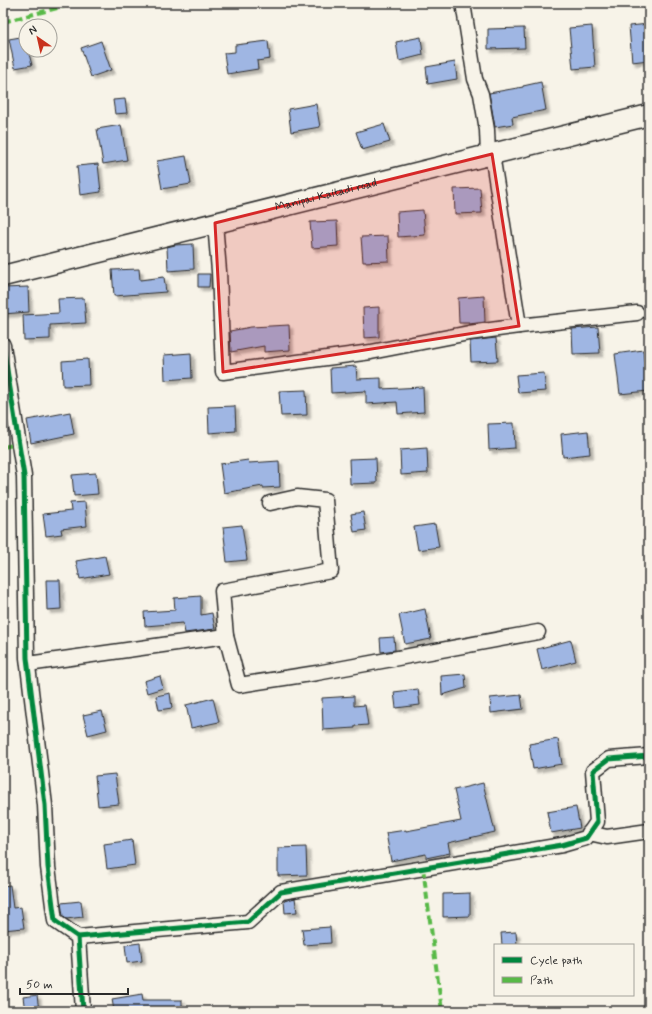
<svg xmlns="http://www.w3.org/2000/svg" width="652" height="1014" font-family="Mynerve,sans-serif">
  <style>
    .building { fill: #9fb6e3; stroke: #2b2b2b; filter: url(#shadow) }
    .lines { fill: none; stroke-linecap: round; stroke-linejoin: round }
    .minor-casing { stroke: #2b2b2b; stroke-width: 17 }
    .secondary-casing { stroke: #2b2b2b; stroke-width: 23 }
    .minor { stroke: #f7f3e8; stroke-width: 14 }
    .secondary { stroke: #f7f3e8; stroke-width: 20 }
    .quiet { stroke: #58b947; stroke-width: 4; stroke-dasharray: 8 4; stroke-linecap: butt }
    .cycleway-casing { stroke: #f7f3e8; stroke-width: 8 }
    .cycleway { stroke: #00873e; stroke-width: 5 }
    .marked { fill: #d62828; fill-opacity: 0.2; stroke: #d62828; stroke-width: 3; stroke-linejoin: round }
    .labels { text-anchor: middle; dominant-baseline: central; stroke-width: 3; stroke-linejoin: round; paint-order: stroke }
    .street-label { font-size: 12px; fill: #2b2b2b; stroke: #f7f3e8 }
  </style>
  <defs>
    <filter id="shadow"><feDropShadow dx="3.5" dy="3.5" stdDeviation="1" flood-color="#0004"/></filter>
  </defs>
  <rect width="100%" height="100%" fill="#f7f3e8"/>
  <filter id="ink" filterUnits="userSpaceOnUse"><feTurbulence type="fractalNoise" baseFrequency=".025" numOctaves="2"/><feDisplacementMap in="SourceGraphic" scale="8" xChannelSelector="R" yChannelSelector="G"/><feConvolveMatrix kernelMatrix="1 2 1 2 8 2 1 2 1" color-interpolation-filters="sRGB"/></filter>
  <g filter="url(#ink)">
    <g class="building">
      <polygon points="649,24 649,60 632,62 629,26"/>
      <polygon points="592,26 595,67 573,69 569,28"/>
      <polygon points="524,28 525,48 488,49 488,29"/>
      <polygon points="26,36 26,50 28,50 32,65 15,68 9,39"/>
      <polygon points="421,37 423,55 399,61 396,42"/>
      <polygon points="101,41 111,70 91,77 81,48"/>
      <polygon points="268,41 270,59 257,61 258,69 227,74 224,53 235,52 235,45"/>
      <polygon points="455,62 457,79 428,84 426,67"/>
      <polygon points="541,82 546,110 512,117 513,124 495,127 489,93 523,87 523,86"/>
      <polygon points="125,99 127,113 115,114 113,100"/>
      <polygon points="316,104 320,127 291,132 288,109"/>
      <polygon points="384,124 390,142 362,150 356,132"/>
      <polygon points="121,125 127,160 103,164 97,129"/>
      <polygon points="186,156 191,184 162,189 157,161"/>
      <polygon points="98,164 101,192 80,195 77,166"/>
      <polygon points="480,188 482,213 455,214 454,189"/>
      <polygon points="423,210 425,235 398,237 397,212"/>
      <polygon points="337,221 338,246 312,248 310,222"/>
      <polygon points="388,236 389,261 363,262 361,237"/>
      <polygon points="193,244 194,269 168,271 167,247 175,245"/>
      <polygon points="139,269 140,280 164,277 166,292 114,296 112,270"/>
      <polygon points="198,274 210,274 209,287 198,287"/>
      <polygon points="28,287 29,312 3,314 3,288"/>
      <polygon points="484,296 485,322 469,324 469,323 459,323 458,298"/>
      <polygon points="84,298 86,323 50,325 50,339 24,340 23,315 59,313 58,299"/>
      <polygon points="379,307 379,337 364,338 363,308"/>
      <polygon points="289,325 290,350 264,352 264,346 231,352 230,331 251,327"/>
      <polygon points="598,327 600,353 573,354 572,329"/>
      <polygon points="496,338 498,361 471,362 470,341"/>
      <polygon points="643,350 648,391 620,394 615,354"/>
      <polygon points="191,353 192,378 165,380 164,355"/>
      <polygon points="88,359 89,385 63,386 62,361"/>
      <polygon points="356,366 357,379 381,378 381,389 423,387 424,412 398,414 397,402 366,404 366,391 331,393 330,368"/>
      <polygon points="544,373 546,391 518,393 516,375"/>
      <polygon points="306,390 307,415 281,416 279,391"/>
      <polygon points="235,406 236,431 209,433 208,407"/>
      <polygon points="70,412 74,434 31,443 27,420"/>
      <polygon points="514,423 515,448 489,450 488,424"/>
      <polygon points="588,431 590,454 563,457 561,434"/>
      <polygon points="427,448 428,473 401,475 400,450"/>
      <polygon points="376,458 377,483 350,484 349,459"/>
      <polygon points="248,460 249,463 279,461 280,487 263,488 263,486 224,493 220,464"/>
      <polygon points="96,473 98,494 74,496 72,475"/>
      <polygon points="85,502 87,526 61,529 62,534 46,536 43,514 71,511 70,503"/>
      <polygon points="363,512 366,530 354,532 351,514"/>
      <polygon points="435,524 439,547 418,550 414,527"/>
      <polygon points="242,525 247,560 227,562 223,527"/>
      <polygon points="105,556 109,574 80,579 76,561"/>
      <polygon points="46,580 60,580 61,609 47,610"/>
      <polygon points="201,596 201,615 212,613 215,629 185,633 183,623 145,626 144,612 175,610 174,598"/>
      <polygon points="425,609 431,639 405,644 399,615"/>
      <polygon points="394,637 395,650 381,652 380,638"/>
      <polygon points="571,640 576,661 542,670 537,649"/>
      <polygon points="465,674 466,688 442,695 441,676"/>
      <polygon points="160,676 163,688 147,693 144,681"/>
      <polygon points="418,689 420,705 396,708 394,692"/>
      <polygon points="170,693 172,708 159,710 156,696"/>
      <polygon points="521,695 523,709 491,713 490,698"/>
      <polygon points="354,696 354,706 365,705 368,725 355,726 355,728 323,730 322,698"/>
      <polygon points="213,698 219,722 191,728 186,705"/>
      <polygon points="102,711 107,730 88,735 83,715"/>
      <polygon points="558,739 562,764 533,769 529,744"/>
      <polygon points="115,774 119,804 98,806 95,776"/>
      <polygon points="483,783 495,832 448,843 450,853 426,858 426,854 391,861 386,833 406,830 406,831 461,821 454,790"/>
      <polygon points="576,807 580,828 551,833 547,812"/>
      <polygon points="132,840 135,865 107,869 104,844"/>
      <polygon points="306,847 307,875 278,876 278,848"/>
      <polygon points="10,885 13,908 21,907 24,928 3,930 3,886"/>
      <polygon points="470,893 470,916 443,917 443,894"/>
      <polygon points="295,898 297,912 285,913 284,901"/>
      <polygon points="81,901 83,917 66,919 63,916 61,903"/>
      <polygon points="330,927 331,943 304,945 302,929"/>
      <polygon points="516,932 517,945 502,945 501,933"/>
      <polygon points="140,943 142,961 127,963 125,945"/>
      <polygon points="142,994 143,1000 182,1000 182,1011 114,1011 112,999"/>
      <polygon points="37,995 39,1011 25,1011 23,997"/>
    </g>
    <g class="lines">
      <g class="minor-casing">
        <g id="minor">
          <polyline points="463,3 475,79 481,94 487,130 488,155"/>
          <polyline points="492,154 519,326 637,313"/>
          <polyline points="215,223 219,271 223,372 371,352 469,333 519,326"/>
          <polyline points="3,345 24,476 27,658 45,805 48,867 55,921 78,937 83,1011"/>
          <polyline points="226,636 222,591 331,571 325,500 297,497 270,503"/>
          <polyline points="28,664 226,636 239,685 317,673 538,632"/>
          <polyline points="589,833 607,837 649,831"/>
          <polyline points="78,937 248,922 281,892 562,845 586,838 597,822 593,771 609,759 649,756"/>
        </g>
      </g>
      <g class="secondary-casing">
        <g id="secondary">
          <path id="s1" d="M 3,276 L 649,115"/>
        </g>
      </g>
      <use href="#minor" class="minor"/>
      <use href="#secondary" class="secondary"/>
      <g class="quiet">
        <polyline points="3,22 69,5 68,3"/>
        <polyline points="3,447 19,444"/>
        <polyline points="423,868 442,1011"/>
      </g>
      <g class="cycleway-casing">
        <g id="cycleway">
          <polyline points="3,345 24,476 27,658 45,805 48,867 55,921 78,937 83,1011"/>
          <polyline points="78,937 248,922 281,892 562,845 586,838 597,822 593,771 609,759 649,756"/>
        </g>
      </g>
      <use href="#cycleway" class="cycleway"/>
    </g>
  </g>
  <path class="marked" d="M 492,154 L 519,326 L 223,372 L 215,223 Z"/>
  <g class="labels">
    <g class="street-label">
      <text stroke="none"><textPath href="#s1" startOffset="333">Manipai Kaitadi road</textPath></text>
    </g>
  </g>
  <rect width="652" height="1014" fill="none" stroke="#f7f3e8" stroke-width="16"/>
  <rect x="8" y="8" width="636" height="998" fill="none" stroke="#2b2b2b" stroke-width="1.5" filter="url(#ink)"/>
  <rect x="494" y="944" width="140" height="52" fill="#f7f3e8" stroke="#a5a39c"/>
  <rect x="502" y="957" width="20" height="6" fill="#00873e" stroke="#a5a39c"/>
  <text x="530" y="964" font-size="12" fill="#2b2b2b">Cycle path</text>
  <rect x="502" y="977" width="20" height="6" fill="#58b947" stroke="#a5a39c"/>
  <text x="530" y="984" font-size="12" fill="#2b2b2b">Path</text>
  <g transform="translate(38 38) rotate(326)"><circle r="19" fill="#f7f3e8" stroke="#a5a39c"/>
  <path d="M0-3L7 15L0 10L-7 15Z" fill="#c8321e"/>
  <text y="-6" font-size="11" font-weight="bold" text-anchor="middle" fill="#2b2b2b">N</text>
  </g>
  <path d="M20 988v6h108v-6" fill="none" stroke="#2b2b2b" stroke-width="2"/>
  <text x="26" y="988" font-size="12" fill="#2b2b2b" stroke="#f7f3e8" stroke-width="3" paint-order="stroke">50 m</text>
</svg>
